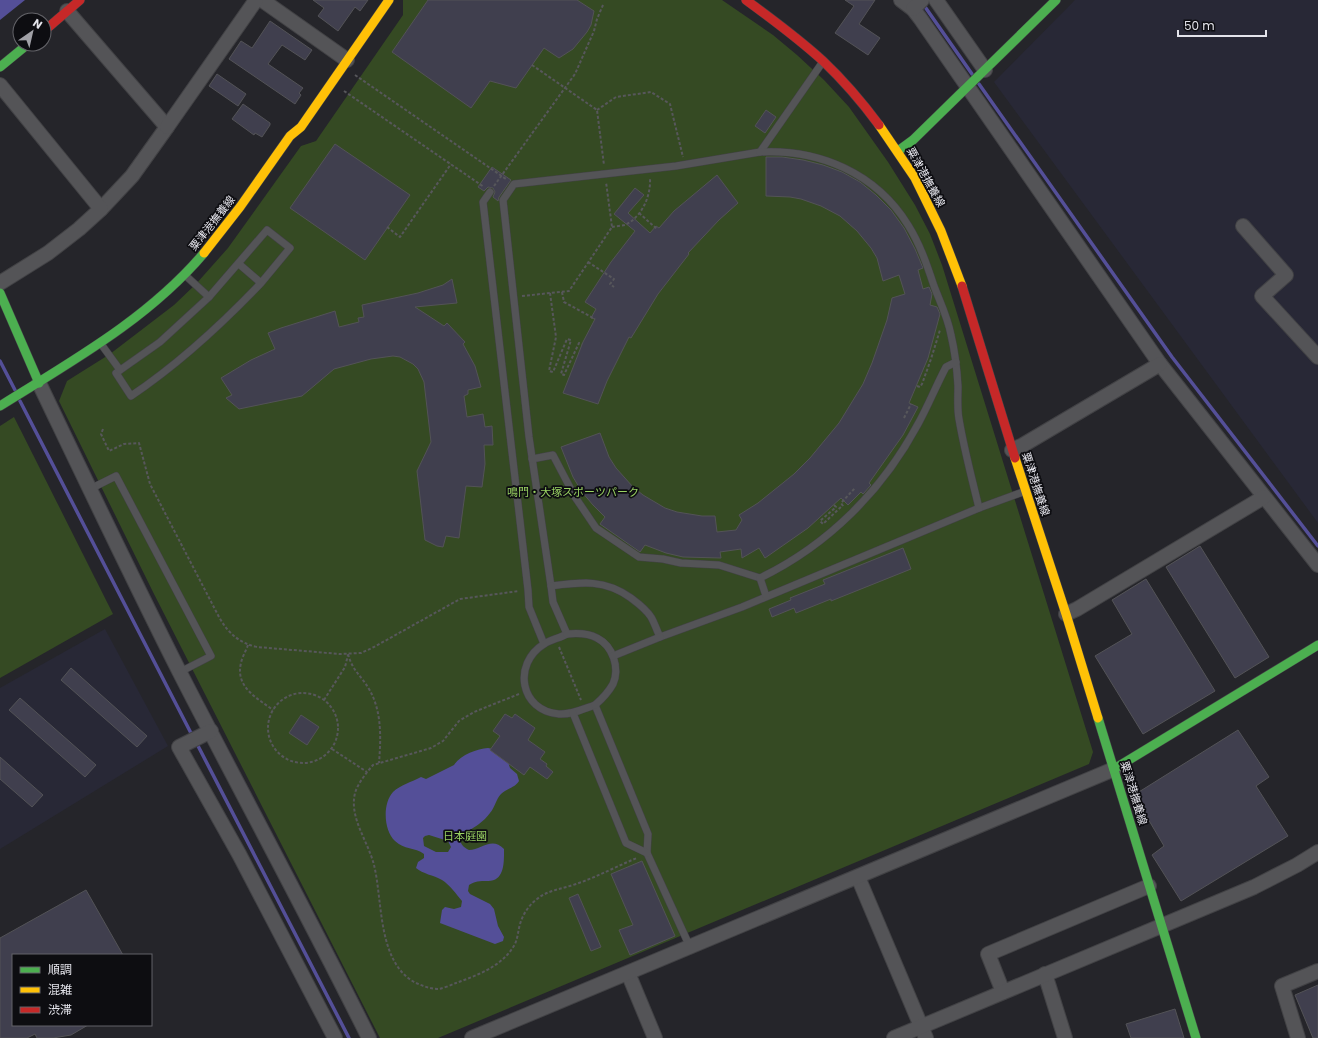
<svg xmlns="http://www.w3.org/2000/svg" width="1318" height="1038" font-family="Poppins,'Noto Sans JP',sans-serif">
  <style>
    .built { fill: #282836 }
    .green { fill: #354a23 }
    .water { fill: #544f98; fill-rule: evenodd }
    .lines { fill: none; stroke-linecap: round; stroke-linejoin: round }
    .stream { stroke: #544f98; stroke-width: 3.5 }
    .building { fill: #403f4e; stroke: #535357 }
    .lane-casing { stroke: #424245; stroke-width: 8 }
    .street-casing { stroke: #424245; stroke-width: 16 }
    .fast-casing { stroke: #424245; stroke-width: 10 }
    .slow-casing { stroke: #424245; stroke-width: 10 }
    .jam-casing { stroke: #424245; stroke-width: 10 }
    .path { stroke: #57575b; stroke-width: 2; stroke-dasharray: 3 2; stroke-linecap: butt }
    .lane { stroke: #545457; stroke-width: 7 }
    .street { stroke: #545457; stroke-width: 14 }
    .fast { stroke: #4caf50; stroke-width: 9 }
    .slow { stroke: #ffc107; stroke-width: 9 }
    .jam { stroke: #c62828; stroke-width: 9 }
    .labels { text-anchor: middle; dominant-baseline: central; stroke-width: 3.5; stroke-linejoin: round; paint-order: stroke }
    .street-label { font-size: 11px; fill: #e4e4eb; stroke: #0d0d11 }
    .park-label { font-size: 11px; fill: #9ad363; stroke: #0d0d11 }
  </style>
  <rect width="100%" height="100%" fill="#25252a"/>
  <g class="built">
    <polygon points="1075,0 1318,0 1318,523 994,82"/>
    <polygon points="105,629 168,746 0,849 0,688"/>
  </g>
  <g class="green">
    <polygon points="403,0 722,0 773,35 797,55 824,80 849,107 888,162 915,205 930,234 942,265 1093,752 1089,764 438,1038 380,1038 153,592 59,401 67,381 110,354 174,305 196,284 228,248 301,146 316,141 403,15"/>
    <polygon points="14,417 113,614 0,678 0,426"/>
  </g>
  <g class="water">
    <polygon points="0,0 25,0 0,20"/>
    <path d="M 488,748 L 493,749 L 508,762 L 510,768 L 517,774 L 519,781 C 515,788 507,788 501,794 C 496,799 495,807 490,813 C 487,817 483,821 479,824 C 471,830 449,840 469,850 C 481,850 492,836 504,849 C 504,862 505,882 487,881 C 480,881 475,881 469,885 L 468,891 L 470,894 L 490,904 L 494,909 L 498,926 L 504,937 L 503,941 L 495,944 L 440,923 L 442,910 L 445,907 L 454,909 L 461,907 L 462,901 C 456,894 450,885 442,880 C 433,875 423,874 416,868 L 418,862 L 424,858 L 424,854 C 415,847 404,850 395,841 C 384,831 382,804 393,792 C 400,785 412,782 421,777 L 426,779 L 454,765 C 460,755 477,749 488,748 ZM 429,835 L 448,841 L 451,847 L 448,852 L 436,852 L 424,846 L 423,838 L 425,836 Z"/>
  </g>
  <g class="lines">
    <g class="stream">
      <polyline points="923,4 972,74"/>
      <polyline points="979,84 1172,357 1318,546"/>
      <polyline points="0,361 15,390"/>
      <polyline points="20,401 193,737"/>
      <polyline points="196,742 349,1038"/>
    </g>
  </g>
  <g class="building">
    <polygon points="313,0 368,0 360,11 355,7 338,31 318,16 324,8"/>
    <polygon points="428,0 577,0 594,11 591,25 587,32 573,49 559,58 544,48 516,88 490,81 471,108 392,52"/>
    <polygon points="845,0 875,0 859,24 880,38 868,55 835,33 854,6"/>
    <polygon points="270,21 312,50 305,60 282,45 268,64 303,88 299,93 301,95 295,104 229,59 241,41 252,48"/>
    <polygon points="217,74 246,94 238,106 209,86"/>
    <polygon points="243,104 270,123 270,125 262,137 255,133 254,135 232,119"/>
    <polygon points="766,110 776,117 765,133 755,126"/>
    <polygon points="335,144 410,195 365,260 290,208"/>
    <polygon points="766,157 782,157 803,160 823,165 842,172 860,182 876,195 891,210 904,228 915,249 923,268 918,270 923,289 929,287 932,294 930,305 937,307 940,314 928,358 909,403 918,407 903,435 869,483 871,485 863,494 861,492 848,505 841,498 808,528 765,558 759,548 742,558 741,549 720,552 721,558 683,557 666,553 645,545 640,552 600,524 605,517 593,505 582,492 573,477 561,447 600,433 609,457 616,468 633,487 643,495 665,508 677,512 702,516 715,516 717,532 736,530 742,520 739,515 758,503 794,474 810,458 839,423 863,384 872,363 887,320 892,298 905,294 899,275 883,281 877,258 871,248 857,231 840,216 821,206 801,199 790,197 766,196"/>
    <polygon points="492,167 511,180 499,197 498,201 493,197 495,192 493,188 488,187 484,191 478,187"/>
    <polygon points="717,175 738,203 719,220 688,253 689,254 658,294 631,338 629,337 607,381 598,404 563,393 583,342 595,319 591,318 596,309 585,302 611,262 635,231 614,214 635,188 644,195 628,213 650,233 656,226 659,228 674,211"/>
    <polygon points="452,279 457,303 415,307 444,326 447,323 465,342 463,344 475,366 481,387 468,390 468,394 464,396 467,417 483,414 485,427 492,426 493,445 484,445 485,464 482,487 466,486 459,538 446,536 443,547 437,546 425,540 417,471 431,442 424,382 418,369 413,364 400,357 393,356 371,359 334,369 302,396 239,409 226,398 232,395 221,378 251,360 275,349 268,333 281,328 335,311 339,327 359,322 358,318 364,317 362,305 418,293 443,285"/>
    <polygon points="1200,546 1269,657 1235,678 1166,567"/>
    <polygon points="903,548 911,569 831,601 831,599 796,613 794,608 772,617 769,609 791,600 790,598 825,584 823,580"/>
    <polygon points="1146,579 1215,691 1143,734 1095,656 1132,634 1112,600"/>
    <polygon points="71,668 147,736 137,747 61,680"/>
    <polygon points="20,698 96,765 85,777 9,710"/>
    <polygon points="505,714 512,718 515,714 535,728 528,740 545,752 540,759 547,764 546,766 553,772 547,779 530,767 524,775 490,750 500,736 493,731"/>
    <polygon points="301,715 319,727 307,745 289,733"/>
    <polygon points="1238,730 1269,777 1256,786 1288,836 1181,901 1152,855 1164,846 1134,795"/>
    <polygon points="0,757 43,795 32,807 0,779"/>
    <polygon points="642,861 675,936 630,955 619,930 633,925 611,874"/>
    <polygon points="86,890 123,955 13,955 13,1025 88,1025 71,1035 53,1038 37,1038 35,1034 27,1038 0,1038 0,938"/>
    <polygon points="578,894 601,947 591,951 569,898"/>
    <polygon points="1318,985 1318,1038 1313,1038 1295,995"/>
    <polygon points="1175,1009 1184,1038 1131,1038 1126,1024"/>
  </g>
  <g class="lines">
    <g class="lane-casing">
      <g id="lane">
        <path d="M 822,63 L 760,152 L 676,166 L 514,184 L 503,200 L 529,437 L 551,586 C 582,582 605,579 631,598 C 639,604 646,609 651,617 C 655,624 657,631 660,637 L 742,607 L 979,508 L 1023,492"/>
        <path d="M 760,152 C 819,149 876,173 908,225 C 920,244 927,265 934,286 C 940,302 948,318 951,335 C 955,352 957,369 958,386 C 958,397 957,409 959,419 C 964,449 972,479 979,508"/>
        <polyline points="490,192 483,202 528,590 529,607 544,644"/>
        <path d="M 239,264 L 261,283 L 290,248 L 267,230 L 209,297 L 160,342 L 116,373 L 131,396 C 180,363 220,326 261,283"/>
        <polyline points="186,276 209,297"/>
        <polyline points="101,344 120,370"/>
        <polyline points="532,459 553,455 575,497 596,528 639,557 663,559 681,563 719,565 760,578"/>
        <polyline points="90,489 116,476 211,656 180,672"/>
        <path d="M 551,586 L 553,602 L 567,634 C 559,638 551,640 544,644 C 512,664 520,711 559,714 C 571,715 583,709 595,705 L 648,834 L 647,853 L 690,947"/>
        <path d="M 766,596 L 760,578 C 828,545 882,491 918,424 C 928,406 936,386 946,367 L 956,362"/>
        <path d="M 567,634 C 577,633 588,633 597,638 C 613,646 620,668 613,684 C 608,693 602,699 595,705"/>
        <polyline points="613,656 660,637"/>
        <polyline points="573,713 626,843 647,853"/>
      </g>
    </g>
    <g class="street-casing">
      <g id="street">
        <polyline points="262,0 347,60"/>
        <polyline points="901,0 913,9 920,18 1160,364 1318,565"/>
        <polyline points="936,0 985,70"/>
        <polyline points="913,9 922,0"/>
        <polyline points="67,11 167,127 132,176 101,209"/>
        <polyline points="0,85 101,209 79,229 48,253 0,283"/>
        <polyline points="167,127 256,0"/>
        <polyline points="1243,226 1286,275 1262,296 1318,357"/>
        <path d="M 39,383 C 85,479 131,576 179,671 C 242,794 308,915 369,1038"/>
        <polyline points="1012,450 1023,445 1160,364"/>
        <polyline points="1066,614 1077,609 1264,497"/>
        <polyline points="211,731 179,747 239,854 335,1038"/>
        <polyline points="858,877 926,1038"/>
        <polyline points="628,973 655,1038"/>
        <polyline points="1045,974 1065,1038"/>
        <polyline points="1003,992 988,954 1149,886"/>
        <polyline points="472,1038 1114,769"/>
        <polyline points="894,1038 1254,887 1297,865 1318,852"/>
        <polyline points="1298,1038 1282,986 1318,971"/>
      </g>
    </g>
    <g class="fast-casing">
      <g id="fast">
        <polyline points="0,67 28,44"/>
        <polyline points="898,151 913,140 1056,0"/>
        <polyline points="0,293 39,383"/>
        <path d="M 0,406 C 72,361 148,319 204,253"/>
        <polyline points="1098,718 1196,1038"/>
        <polyline points="1114,769 1318,645"/>
      </g>
    </g>
    <g class="slow-casing">
      <g id="slow">
        <polyline points="879,125 915,178 941,231 962,286"/>
        <polyline points="204,253 240,207 290,136 301,127 389,0"/>
        <polyline points="1015,458 1066,614 1098,718"/>
      </g>
    </g>
    <g class="jam-casing">
      <g id="jam">
        <path d="M 746,0 C 772,19 799,39 823,61 C 843,80 862,102 879,125"/>
        <polyline points="44,31 80,0"/>
        <polyline points="962,286 1015,458"/>
      </g>
    </g>
    <g class="path">
      <polyline points="532,65 597,110 604,165"/>
      <polyline points="355,75 506,179"/>
      <polyline points="344,91 484,187"/>
      <polyline points="597,110 616,97 651,92 670,104 683,157"/>
      <polyline points="494,186 575,74 594,31 597,19 603,5"/>
      <polyline points="639,213 657,229"/>
      <polyline points="387,227 400,237 451,164"/>
      <path d="M 612,227 C 616,226 621,226 625,225 C 642,217 651,196 650,178"/>
      <polyline points="588,262 614,279 610,284 614,287"/>
      <polyline points="562,292 564,302 595,319"/>
      <polyline points="550,293 556,337 549,371 553,372 567,339 571,340 561,374 564,375 579,343 582,344"/>
      <polyline points="522,296 569,291 612,227 606,182"/>
      <polyline points="917,386 920,387 922,384 931,359 940,330"/>
      <polyline points="904,418 911,404"/>
      <path d="M 103,429 L 101,434 L 109,451 L 124,444 L 139,443 L 150,484 L 219,617 C 228,633 239,643 257,647 L 340,654 L 361,653 L 374,647 L 460,599 L 519,591"/>
      <polyline points="834,505 836,507 820,521 823,524 843,505"/>
      <polyline points="843,506 841,503 855,488"/>
      <path d="M 248,645 C 246,651 242,657 241,663 C 235,687 257,698 273,710"/>
      <polyline points="559,647 581,700"/>
      <path d="M 348,654 C 353,672 361,675 369,689 C 382,711 381,738 379,763"/>
      <circle cx="303" cy="728" r="35"/>
      <path d="M 519,694 L 474,712 L 459,721 L 443,741 L 431,748 L 373,765 C 367,772 358,783 355,793 C 349,818 368,841 374,865 C 383,901 377,963 416,983 C 423,986 430,989 439,989 C 444,988 451,985 456,983 C 478,975 503,966 515,944 C 518,937 518,931 520,924 C 523,914 529,905 537,899 C 548,890 562,889 576,884 C 597,877 617,866 637,858"/>
      <polyline points="324,700 345,667 348,655"/>
      <polyline points="332,749 367,772"/>
    </g>
    <use href="#lane" class="lane"/>
    <use href="#street" class="street"/>
    <use href="#fast" class="fast"/>
    <use href="#slow" class="slow"/>
    <use href="#jam" class="jam"/>
  </g>
  <g class="labels">
    <g class="street-label">
      <text transform="translate(926 177) rotate(61)">粟津港撫養線</text>
      <text transform="translate(212 223) rotate(-52)">粟津港撫養線</text>
      <text transform="translate(1036 484) rotate(72)">粟津港撫養線</text>
      <text transform="translate(1134 793) rotate(73)">粟津港撫養線</text>
    </g>
    <g class="park-label">
      <text x="573" y="492">鳴門・大塚スポーツパーク</text>
      <text x="465" y="836">日本庭園</text>
    </g>
  </g>
  <rect x="12" y="954" width="140" height="72" fill="#0d0d11" stroke="#636368"/>
  <rect x="20" y="967" width="20" height="6" fill="#4caf50" stroke="#636368"/>
  <text x="48" y="974" font-size="12" fill="#e4e4eb">順調</text>
  <rect x="20" y="987" width="20" height="6" fill="#ffc107" stroke="#636368"/>
  <text x="48" y="994" font-size="12" fill="#e4e4eb">混雑</text>
  <rect x="20" y="1007" width="20" height="6" fill="#c62828" stroke="#636368"/>
  <text x="48" y="1014" font-size="12" fill="#e4e4eb">渋滞</text>
  <g transform="translate(32 32) rotate(34)"><circle r="19" fill="#0d0d11" stroke="#636368"/>
  <path d="M0-3L7 15L0 10L-7 15Z" fill="#a1a1a7"/>
  <text y="-6" font-size="11" font-weight="bold" text-anchor="middle" fill="#e4e4eb">N</text>
  </g>
  <path d="M1178 30v6h88v-6" fill="none" stroke="#e4e4eb" stroke-width="2"/>
  <text x="1184" y="30" font-size="12" fill="#e4e4eb" stroke="#0d0d11" stroke-width="3" paint-order="stroke">50 m</text>
</svg>
